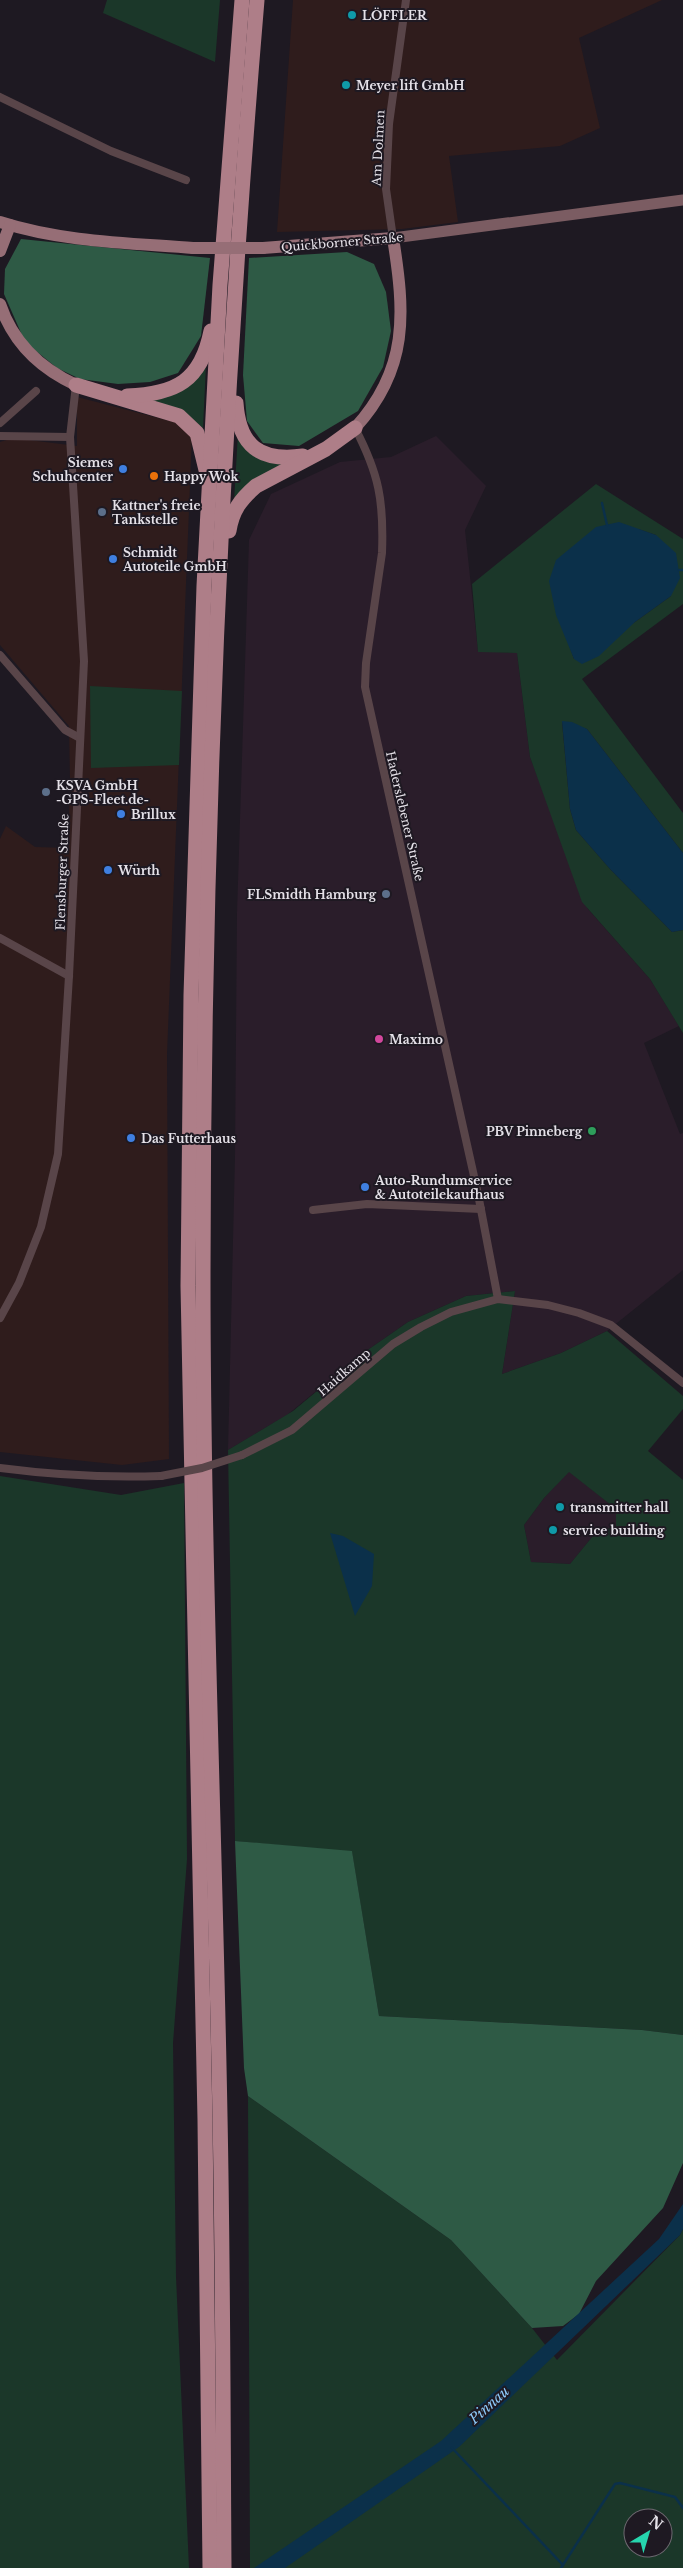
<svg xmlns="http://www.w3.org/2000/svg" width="683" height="2568" font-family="'Libre Baskerville',serif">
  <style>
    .commercial { fill: #2f1c1c }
    .industrial { fill: #2a1d2a }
    .green { fill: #1b3729; fill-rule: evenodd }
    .forest { fill: #2e5a45 }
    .water { fill: #0b304a }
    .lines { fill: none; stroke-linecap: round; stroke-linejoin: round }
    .stream { stroke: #0b304a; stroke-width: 2.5 }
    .minor { stroke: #594549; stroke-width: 8 }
    .secondary { stroke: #7b5c62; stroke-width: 11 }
    .primary { stroke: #966e76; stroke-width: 12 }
    .motorway { stroke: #ae7e88; stroke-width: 15 }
    .minor-bridge { stroke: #594549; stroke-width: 8 }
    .primary-bridge { stroke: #966e76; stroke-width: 12 }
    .culture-dot { fill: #0f9aa8; stroke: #1e1922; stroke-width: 2 }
    .shop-dot { fill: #3f7fe0; stroke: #1e1922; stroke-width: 2 }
    .food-dot { fill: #e8710a; stroke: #1e1922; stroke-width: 2 }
    .service-dot { fill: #5c6f8a; stroke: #1e1922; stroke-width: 2 }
    .hotel-dot { fill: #d1479c; stroke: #1e1922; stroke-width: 2 }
    .leisure-dot { fill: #2e9e5b; stroke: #1e1922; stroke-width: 2 }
    .labels { text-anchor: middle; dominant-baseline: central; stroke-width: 4; stroke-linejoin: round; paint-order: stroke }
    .poi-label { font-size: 12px; font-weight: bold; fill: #e5e1e8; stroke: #1e1922; text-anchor: start }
    .street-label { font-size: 12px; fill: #e5e1e8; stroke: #1e1922 }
    .water-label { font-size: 14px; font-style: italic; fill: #8dc9f9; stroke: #1e1922 }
  </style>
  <rect width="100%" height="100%" fill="#1e1922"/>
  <g class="commercial">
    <polygon points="293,0 662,0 579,38 600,128 560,146 449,156 458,222 402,229 277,232"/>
    <polygon points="77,397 178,423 192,435 167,1054 169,1459 122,1465 0,1452 0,839 6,826 35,847 68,848 70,780 69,726 0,645 0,442 13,438 77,446"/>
  </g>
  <g class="industrial">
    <polygon points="436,436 486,486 465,530 478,651 517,653 530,757 588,909 650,979 679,1026 644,1043 680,1134 683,1133 683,1270 607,1331 561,1353 502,1374 515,1291 466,1296 408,1322 359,1356 287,1415 228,1450 235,1156 237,913 249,540 271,494 340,462 391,457"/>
    <polygon points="569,1471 616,1509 617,1527 597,1531 570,1564 531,1562 524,1525 544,1498"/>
  </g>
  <g class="green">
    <polygon points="107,0 220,0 215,62 103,13"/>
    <polygon points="206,365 203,428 182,410 151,400"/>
    <polygon points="238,433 295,460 234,502"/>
    <path d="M 596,484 L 683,539 L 683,604 L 582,679 L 683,813 L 683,853 L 587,729 L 562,722 L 570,809 L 576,830 L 610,869 L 672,932 L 683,930 L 683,1033 L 650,979 L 582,902 L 530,757 L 517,653 L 478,652 L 472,584 ZM 638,529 L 656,535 L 671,596 L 635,622 L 574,659 L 567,639 Z"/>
    <polygon points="90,686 182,691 179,765 91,768"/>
    <path d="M 515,1291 L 502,1374 L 561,1353 L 607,1331 L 683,1396 L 683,1409 L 648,1451 L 683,1480 L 683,2035 L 642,2030 L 379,2016 L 352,1852 L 235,1841 L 228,1450 L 293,1411 L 359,1356 L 408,1322 L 466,1296 ZM 569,1472 L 616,1509 L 616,1527 L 597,1531 L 570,1564 L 531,1562 L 524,1525 L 544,1498 Z"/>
    <polygon points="0,1476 121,1495 184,1483 187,1859 173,2043 176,2277 189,2568 0,2568"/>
    <path d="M 248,2096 L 451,2240 L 532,2328 L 557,2360 L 680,2235 L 683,2229 L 683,2568 L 250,2568 ZM 633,2518 L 663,2518 L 663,2548 L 633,2548 Z"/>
  </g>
  <g class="forest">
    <polygon points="21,239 210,258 201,336 178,373 150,382 118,384 80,379 57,368 25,342 4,294 5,269"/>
    <polygon points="347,252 374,264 386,292 391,331 383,367 358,411 299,446 263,443 247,421 243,375 249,258"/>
    <polygon points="235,1841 352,1851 379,2016 642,2030 683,2035 683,2163 663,2208 596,2281 579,2314 563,2326 532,2328 451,2240 248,2096 244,2068"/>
  </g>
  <g class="water">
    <polygon points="619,522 656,535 676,553 680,578 671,596 635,622 599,656 582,664 574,659 556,615 549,581 556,560 596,527"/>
    <polygon points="562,721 572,722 587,729 683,853 683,930 672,932 610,869 576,830 570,809"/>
    <polygon points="330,1533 343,1536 374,1554 372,1586 355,1616"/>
    <polygon points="683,2204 683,2229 680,2235 459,2447 285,2568 254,2568 441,2441 659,2239"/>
  </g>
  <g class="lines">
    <g class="stream">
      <polyline points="602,503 607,525"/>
      <polyline points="679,570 683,570"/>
      <polyline points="452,2448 563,2565"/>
      <polyline points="561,2568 615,2484 620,2483 675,2497 683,2508"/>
    </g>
    <g class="minor">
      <polyline points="0,97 111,151 186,180"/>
      <polyline points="393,238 386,189 389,124 406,0"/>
      <polyline points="0,423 36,391"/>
      <path d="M 355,428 C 379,474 384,501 382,553 L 366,663 L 365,687 L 478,1194 L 498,1299"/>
      <polyline points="0,436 70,437"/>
      <polyline points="0,655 65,730 78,737"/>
      <polyline points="0,938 69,976"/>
      <polyline points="313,1210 367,1204 481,1209"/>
      <polyline points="0,1318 19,1283 41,1227 58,1154 69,976 84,661 70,437 76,385"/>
      <polyline points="242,1455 292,1430 393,1344 421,1327 451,1312 498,1299 548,1305 579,1313 611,1325 683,1383"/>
      <path d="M 0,1468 C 54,1475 106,1478 161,1476"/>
    </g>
    <polyline class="secondary" points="393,238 683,200"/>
    <g class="primary">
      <path d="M 0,222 C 62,242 129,243 193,248"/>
      <path d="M 263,248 L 393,238 C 405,313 409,369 355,428"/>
      <polyline points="0,251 10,225"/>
      <path d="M 0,304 C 13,343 39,368 76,385"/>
    </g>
    <g class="motorway">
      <polyline points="76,385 179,416 197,433 206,470"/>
      <path d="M 127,396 C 176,394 201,381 211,331"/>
      <path d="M 236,403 C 239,446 260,462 303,456"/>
      <path d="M 229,531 C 232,511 240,500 256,486 L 326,449 L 355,428"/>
      <polyline points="210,2568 205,2120 188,1286 191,995 204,586 220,285 242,0"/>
      <path d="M 224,2568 C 223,2417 223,2267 220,2116 C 215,1836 203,1557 203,1277 C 203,851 221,425 257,0"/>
    </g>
    <polyline class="minor-bridge" points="161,1476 202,1468 242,1455"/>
    <polyline class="primary-bridge" points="193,248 263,248"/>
  </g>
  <g class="culture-dot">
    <circle cx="352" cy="15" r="5"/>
    <circle cx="346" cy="85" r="5"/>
    <circle cx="560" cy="1507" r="5"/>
    <circle cx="553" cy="1530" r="5"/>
  </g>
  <g class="shop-dot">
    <circle cx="123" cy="469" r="5"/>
    <circle cx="113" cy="559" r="5"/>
    <circle cx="121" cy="814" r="5"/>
    <circle cx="108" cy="870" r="5"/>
    <circle cx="131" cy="1138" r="5"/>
    <circle cx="365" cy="1187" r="5"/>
  </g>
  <circle class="food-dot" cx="154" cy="476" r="5"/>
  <g class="service-dot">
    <circle cx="102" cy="512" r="5"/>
    <circle cx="46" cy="792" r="5"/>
    <circle cx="386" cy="894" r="5"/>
  </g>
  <circle class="hotel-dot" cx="379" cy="1039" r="5"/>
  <circle class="leisure-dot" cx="592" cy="1131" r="5"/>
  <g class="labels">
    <g class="poi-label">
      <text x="362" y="15">LÖFFLER</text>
      <text x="356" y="85">Meyer lift GmbH</text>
      <text x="113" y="462" text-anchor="end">Siemes<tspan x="113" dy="14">Schuhcenter</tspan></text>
      <text x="164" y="476">Happy Wok</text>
      <text x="112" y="505">Kattner's freie<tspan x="112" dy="14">Tankstelle</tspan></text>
      <text x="123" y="552">Schmidt<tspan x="123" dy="14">Autoteile GmbH</tspan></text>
      <text x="56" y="785">KSVA GmbH<tspan x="56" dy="14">-GPS-Fleet.de-</tspan></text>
      <text x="131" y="814">Brillux</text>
      <text x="118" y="870">Würth</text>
      <text x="376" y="894" text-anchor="end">FLSmidth Hamburg</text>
      <text x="389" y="1039">Maximo</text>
      <text x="582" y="1131" text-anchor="end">PBV Pinneberg</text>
      <text x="141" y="1138">Das Futterhaus</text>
      <text x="375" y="1180">Auto-Rundumservice<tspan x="375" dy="14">&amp; Autoteilekaufhaus</tspan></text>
      <text x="570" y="1507">transmitter hall</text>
      <text x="563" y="1530">service building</text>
    </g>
    <g class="street-label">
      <text transform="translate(378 148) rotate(-87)">Am Dolmen</text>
      <text transform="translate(342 242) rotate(-5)">Quickborner Straße</text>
      <text transform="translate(405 816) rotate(77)">Haderslebener Straße</text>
      <text transform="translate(62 872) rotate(-88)">Flensburger Straße</text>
      <text transform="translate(344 1372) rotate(-41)">Haidkamp</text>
    </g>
    <g class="water-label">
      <text transform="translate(489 2405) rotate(-42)">Pinnau</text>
    </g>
  </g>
  <g transform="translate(648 2533) rotate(38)"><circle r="24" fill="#1e1922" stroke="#6e6971"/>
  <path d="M0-4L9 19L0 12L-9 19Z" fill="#26d5ae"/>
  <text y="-8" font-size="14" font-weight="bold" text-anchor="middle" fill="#e5e1e8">N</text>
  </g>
</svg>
